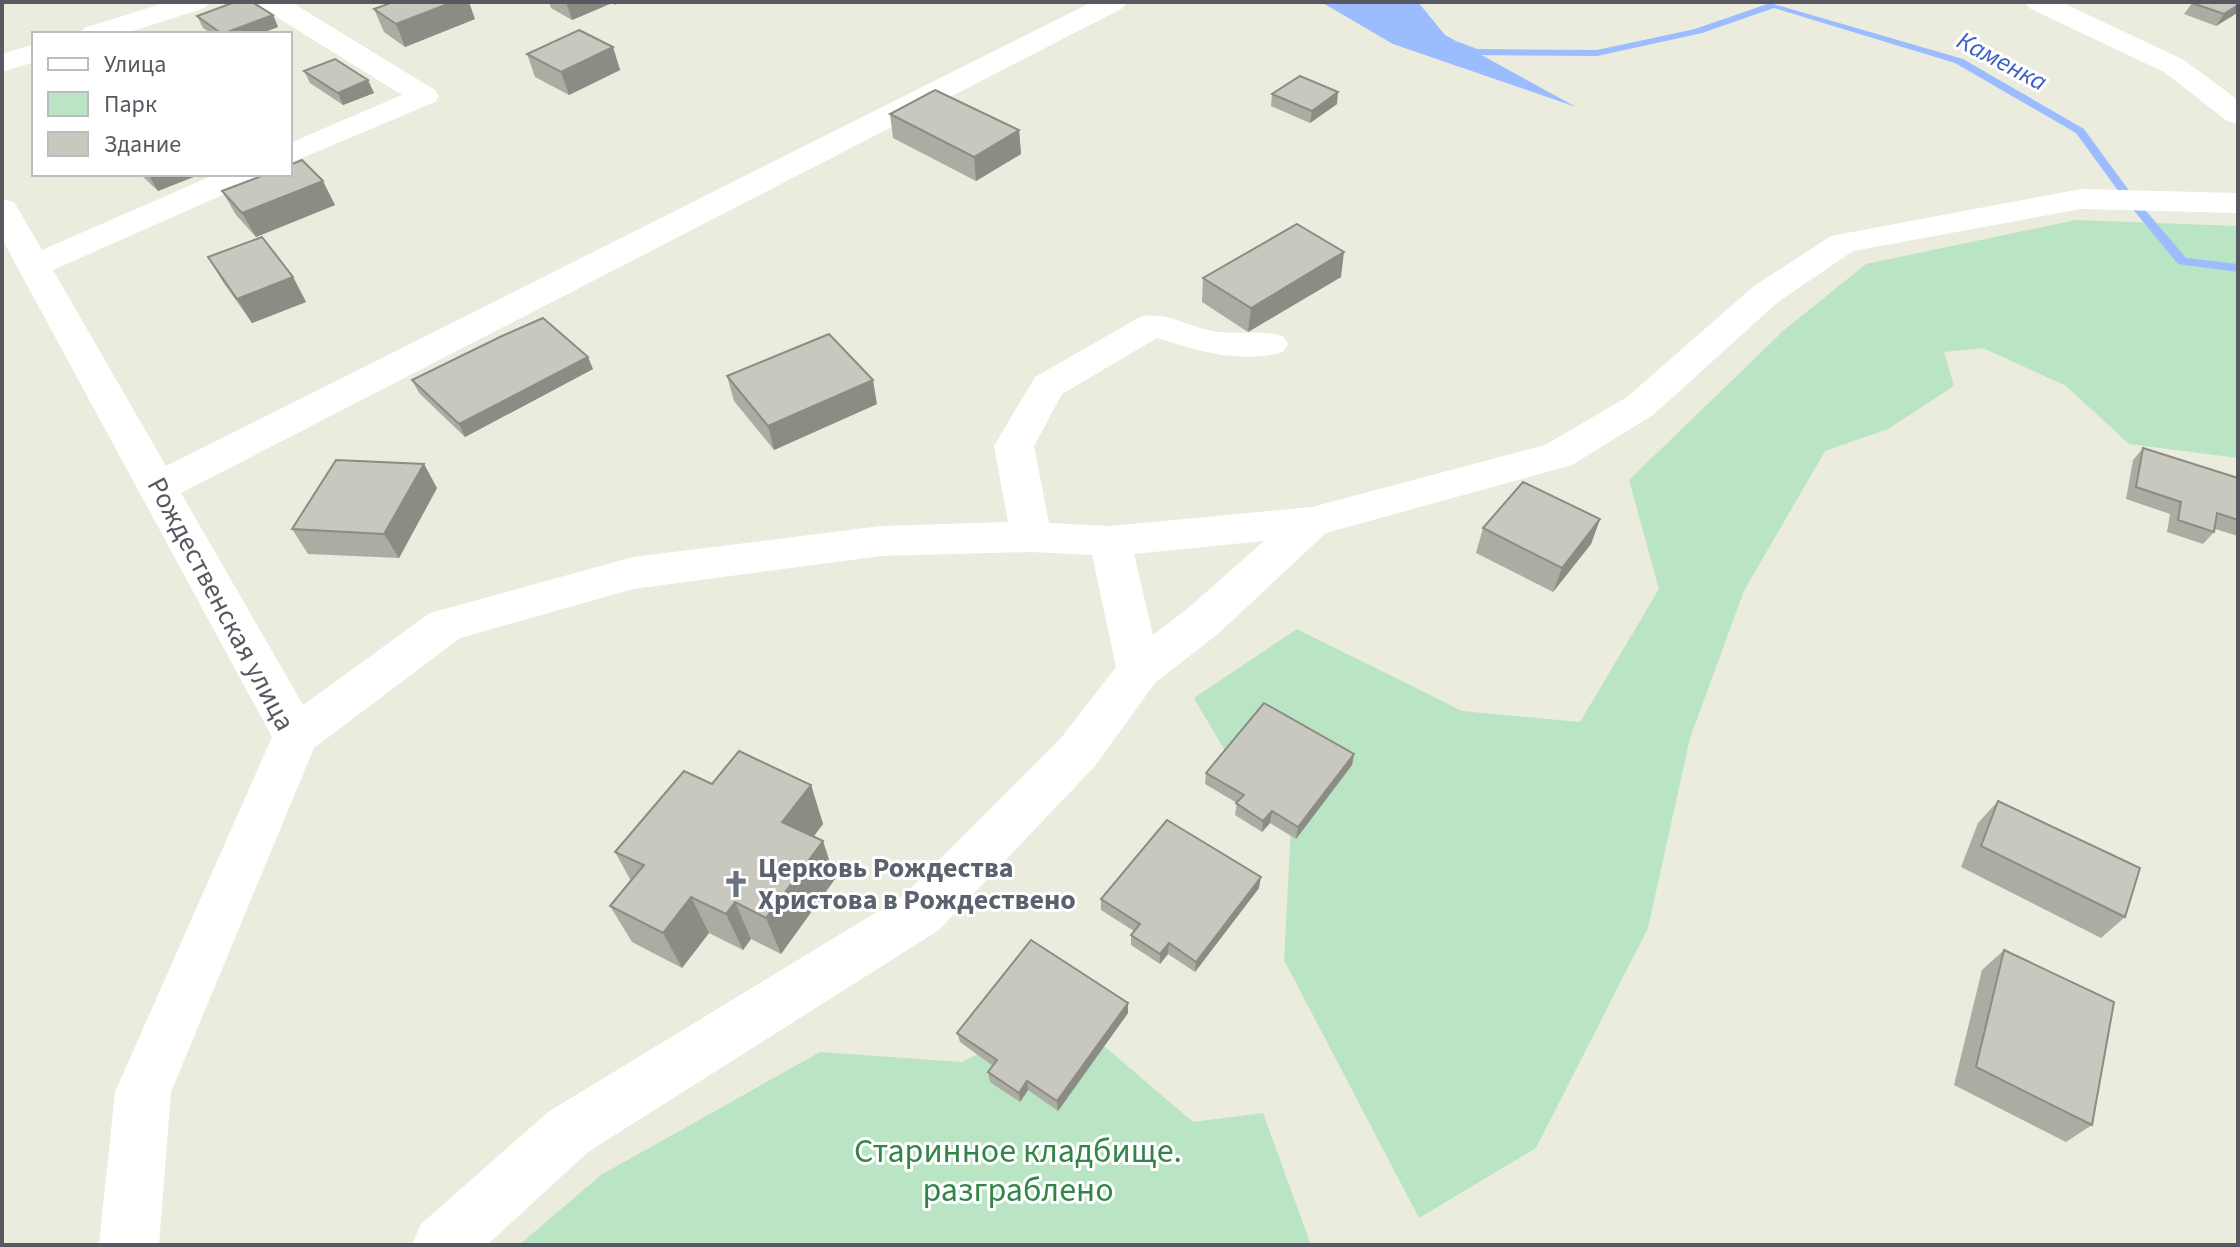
<svg xmlns="http://www.w3.org/2000/svg" width="2240" height="1247" font-family="'Source Sans 3',sans-serif">
  <style>
    .green { fill: #b9e5c4 }
    .water { fill: #9bbcff }
    .lines { fill: none; stroke-linecap: round; stroke-linejoin: round }
    .stream { fill: #9bbcff; fill-rule: evenodd }
    .minor { fill: #fff; fill-rule: evenodd }
    .wall { fill: #acaca3 }
    .shaded-wall { fill: #8c8c85 }
    .building { fill: #c8c8be; stroke: #8c8c85; stroke-width: 2 }
    .labels { text-anchor: middle; dominant-baseline: central; stroke-width: 6; stroke-linejoin: round; paint-order: stroke }
    .far-water-label { font-size: 26px; font-style: italic; fill: #3b5ec5; stroke: #fff }
    .street-label { font-size: 28px; fill: #585960; stroke: #fff }
    .worship-label { font-size: 28px; font-weight: bold; fill: #5b616d; stroke: #fff; text-anchor: start }
    .near-park-label { font-size: 34px; fill: #328549; stroke: #fff }
  </style>
  <rect width="100%" height="100%" fill="#ebecde"/>
  <g class="green">
    <polygon points="2076,220 2238,226 2238,458 2129,444 2066,386 1983,348 1944,352 1954,386 1888,429 1825,451 1744,591 1690,738 1648,928 1536,1148 1419,1218 1284,960 1291,825 1239,775 1194,698 1297,629 1462,711 1580,722 1659,589 1629,480 1783,331 1866,264"/>
    <polygon points="1063,1011 1193,1122 1263,1113 1311,1245 519,1245 601,1175 820,1052 962,1062"/>
  </g>
  <polygon class="water" points="1321,2 1418,2 1445,35 1576,107 1393,44"/>
  <g class="lines">
    <polygon class="stream" points="1770,3 1963,59 2084,129 2130,192 2186,258 2238,264 2238,272 2178,264 2122,196 2076,133 1955,63 1774,8 1702,33 1597,56 1476,55 1454,45 1459,42 1477,49 1597,50 1695,29"/>
    <g class="minor">
      <polygon points="167,2 209,2 205,8 123,34 80,34 84,28"/>
      <polygon points="258,2 291,2 435,90 439,96 435,102 290,163 290,143 402,95 262,8"/>
      <path d="M 1092,2 L 1127,2 L 1123,8 L 181,493 L 303,705 L 430,613 L 633,557 L 881,526 L 1008,522 L 994,446 L 1035,377 L 1140,317 C 1168,310 1193,330 1220,332 C 1241,334 1262,330 1283,336 L 1288,344 L 1283,352 C 1240,364 1198,351 1157,338 L 1062,394 L 1034,446 L 1049,523 L 1110,526 L 1312,507 L 1545,445 L 1627,397 L 1754,286 L 1831,236 L 2081,189 L 2238,193 L 2238,213 L 2081,209 L 1853,251 L 1778,302 L 1653,415 L 1572,465 L 1326,533 L 1219,633 L 1155,683 L 1095,766 L 939,930 L 588,1152 L 487,1245 L 412,1245 L 421,1224 L 548,1112 L 903,896 L 1061,738 L 1116,667 L 1092,555 L 1031,552 L 881,556 L 633,589 L 460,638 L 314,748 L 171,1092 L 159,1245 L 99,1245 L 115,1092 L 272,737 L 2,239 L 2,199 L 14,202 L 42,250 L 216,174 L 259,174 L 254,181 L 53,270 L 166,466 ZM 1264,541 L 1187,609 L 1153,635 L 1134,554 Z"/>
      <polygon points="2025,2 2061,2 2184,60 2238,100 2238,124 2227,121 2164,72 2029,8"/>
      <polygon points="34,44 34,62 2,72 2,54"/>
    </g>
  </g>
  <g class="wall">
    <polygon points="549,2 621,2 615,5 612,3 572,20 551,8"/>
    <polygon points="2238,2 2237,13 2216,26 2184,14 2192,3"/>
    <polygon points="374,9 475,19 405,47 384,32"/>
    <polygon points="273,15 278,27 259,34 212,34 203,28 197,16"/>
    <polygon points="613,47 620,70 569,95 535,77 527,54"/>
    <polygon points="304,71 374,93 343,105 310,83"/>
    <polygon points="1272,94 1337,104 1310,123 1271,106"/>
    <polygon points="890,114 1019,130 1021,154 976,181 893,138"/>
    <polygon points="140,174 201,174 158,191"/>
    <polygon points="222,191 335,205 256,237 236,215"/>
    <polygon points="208,257 293,277 306,302 252,323 223,282"/>
    <polygon points="1341,277 1248,332 1202,302 1203,278"/>
    <polygon points="593,369 465,437 419,393 412,380"/>
    <polygon points="727,376 877,404 774,450 734,401"/>
    <polygon points="2143,448 2238,478 2238,536 2215,529 2214,532 2203,544 2167,532 2170,514 2126,499 2133,460"/>
    <polygon points="437,488 399,558 308,554 292,529"/>
    <polygon points="1600,519 1591,544 1553,592 1476,553 1483,528"/>
    <polygon points="1354,754 1352,765 1296,839 1270,823 1262,832 1235,815 1237,803 1205,784 1206,773"/>
    <polygon points="712,784 811,785 823,824 813,837 823,841 835,879 781,954 751,939 743,950 709,933 682,968 632,942 610,906 631,881 615,852"/>
    <polygon points="1998,801 2125,917 2101,938 1961,867 1978,823"/>
    <polygon points="1259,888 1195,972 1168,954 1160,964 1131,945 1131,935 1134,931 1101,910 1101,899"/>
    <polygon points="2004,950 2092,1125 2066,1142 1954,1085 1982,970"/>
    <polygon points="1128,1013 1058,1111 1028,1090 1020,1102 990,1082 988,1072 993,1066 960,1042 957,1033"/>
  </g>
  <g class="shaded-wall">
    <polygon points="453,2 469,2 475,19 405,47 396,24"/>
    <polygon points="566,2 611,2 612,3 572,20"/>
    <polygon points="2238,5 2237,13 2216,26 2224,14"/>
    <polygon points="273,15 278,27 259,34 223,34"/>
    <polygon points="613,47 620,70 569,95 561,72"/>
    <polygon points="368,80 374,93 343,105 338,93"/>
    <polygon points="1338,92 1337,104 1310,123 1312,111"/>
    <polygon points="1019,130 1021,154 976,181 974,157"/>
    <polygon points="148,174 201,174 158,191"/>
    <polygon points="323,181 335,205 256,237 242,213"/>
    <polygon points="1344,252 1341,277 1248,332 1251,308"/>
    <polygon points="293,277 306,302 252,323 237,299"/>
    <polygon points="588,357 593,369 465,437 459,424"/>
    <polygon points="873,380 877,404 774,450 768,426"/>
    <polygon points="424,464 437,488 399,558 384,534"/>
    <polygon points="1600,519 1591,544 1553,592 1562,568"/>
    <polygon points="1354,754 1352,765 1296,839 1298,827"/>
    <polygon points="811,785 823,824 796,860 782,822"/>
    <polygon points="1272,811 1270,823 1262,832 1263,821"/>
    <polygon points="823,841 835,879 781,954 766,918"/>
    <polygon points="1261,877 1259,888 1195,972 1196,962"/>
    <polygon points="691,897 709,933 682,968 663,933"/>
    <polygon points="735,902 751,939 743,950 726,914"/>
    <polygon points="1169,943 1168,954 1160,964 1160,954"/>
    <polygon points="1128,1003 1128,1013 1058,1111 1057,1101"/>
    <polygon points="1027,1081 1028,1090 1020,1102 1019,1093"/>
  </g>
  <g class="building">
    <polygon points="235,2 252,2 273,15 222,34 197,16"/>
    <polygon points="393,2 453,2 396,24 374,9"/>
    <polygon points="2192,2 2238,2 2238,5 2224,14 2192,3"/>
    <polygon points="579,30 613,47 561,72 527,54"/>
    <polygon points="335,59 368,80 338,93 304,71"/>
    <polygon points="1300,76 1338,92 1312,111 1272,94"/>
    <polygon points="935,90 1019,130 974,157 890,114"/>
    <polygon points="302,160 323,181 242,213 222,191 267,174 290,174 290,165"/>
    <polygon points="1297,224 1344,252 1251,308 1203,278"/>
    <polygon points="262,237 293,277 237,299 208,257"/>
    <polygon points="543,318 588,357 459,424 412,380 502,336"/>
    <polygon points="829,334 873,380 768,426 727,376"/>
    <polygon points="2143,448 2238,478 2238,520 2217,513 2214,532 2178,520 2181,502 2136,487"/>
    <polygon points="336,460 424,464 384,534 292,529"/>
    <polygon points="1523,482 1600,519 1562,568 1483,528"/>
    <polygon points="1264,703 1354,754 1298,827 1272,811 1263,821 1236,803 1244,795 1206,773"/>
    <polygon points="739,751 811,785 782,822 823,841 766,918 735,902 726,914 691,897 663,933 610,906 644,865 615,852 684,771 712,784"/>
    <polygon points="1998,801 2140,868 2125,917 1981,846"/>
    <polygon points="1167,820 1261,877 1196,962 1169,943 1160,954 1131,935 1140,924 1101,899"/>
    <polygon points="1031,940 1128,1003 1057,1101 1027,1081 1019,1093 988,1072 997,1060 957,1033"/>
    <polygon points="2004,950 2114,1002 2092,1125 1976,1067"/>
  </g>
  <defs>
    <g id="church-bare" transform="scale(2.16)"><path d="M-1.2-6h2.4v3.5h3.3v2.4h-3.3V6h-2.4V-.1h-3.3v-2.4h3.3Z" fill="#6b7280" stroke="#fff" stroke-width="2.5" paint-order="stroke"/></g>
  </defs>
  <g fill-rule="evenodd">
    <use href="#church-bare" x="736" y="884"/>
  </g>
  <g class="labels">
    <g class="far-water-label">
      <text transform="translate(2002 61) rotate(28)">Каменка</text>
    </g>
    <g class="street-label">
      <text transform="translate(221 604) rotate(62)">Рождественская улица</text>
    </g>
    <g class="worship-label">
      <text x="758" y="868">Церковь Рождества<tspan x="758" dy="32">Христова в Рождествено</tspan></text>
    </g>
    <g class="near-park-label">
      <text x="1018" y="1151">Старинное кладбище.<tspan x="1018" dy="39">разграблено</tspan></text>
    </g>
  </g>
  <rect width="2240" height="1247" fill="none" stroke="#585960" stroke-width="8"/>
  <rect x="32" y="32" width="260" height="144" fill="#ffffff" stroke="#bcbdbf" stroke-width="2"/>
  <rect x="48" y="58" width="40" height="12" fill="#ffffff" stroke="#bcbdbf" stroke-width="2"/>
  <text x="104" y="72" font-size="24" fill="#585960">Улица</text>
  <rect x="48" y="92" width="40" height="24" fill="#b9e5c4" stroke="#bcbdbf" stroke-width="2"/>
  <text x="104" y="112" font-size="24" fill="#585960">Парк</text>
  <rect x="48" y="132" width="40" height="24" fill="#c8c8be" stroke="#bcbdbf" stroke-width="2"/>
  <text x="104" y="152" font-size="24" fill="#585960">Здание</text>
</svg>
